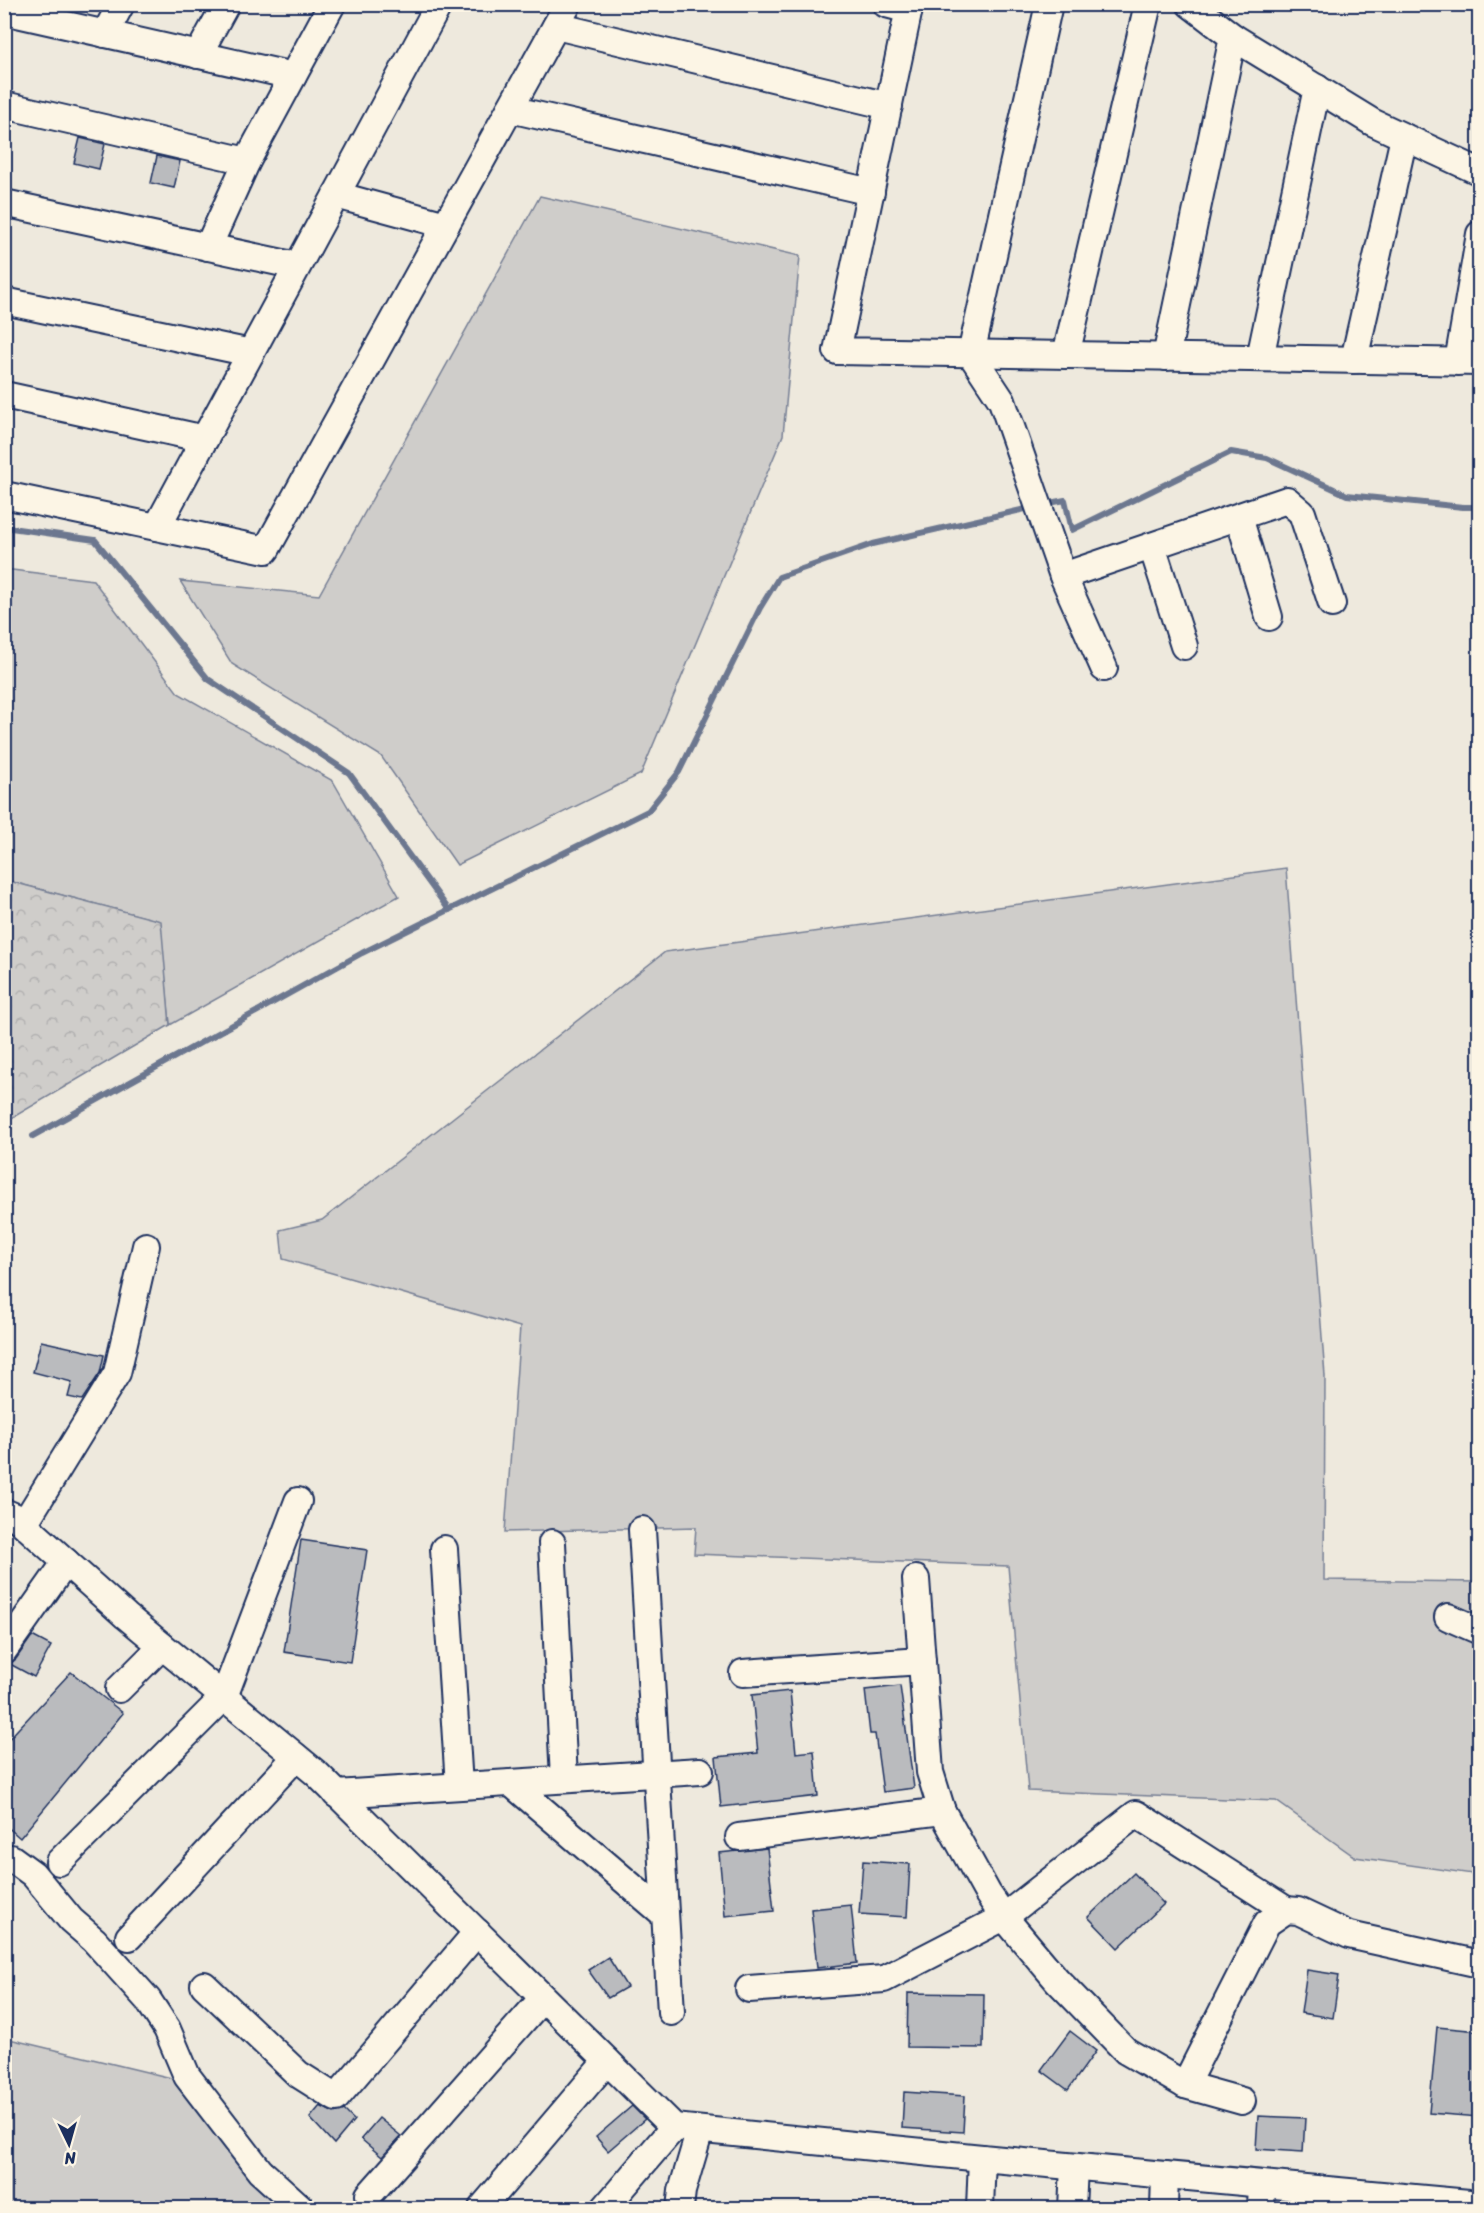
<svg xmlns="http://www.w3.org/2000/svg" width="1484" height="2213" font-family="Sriracha,sans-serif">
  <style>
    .grass { fill: #cfcdca; stroke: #757e94; stroke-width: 1.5 }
    .forest { fill: url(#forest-crowns); stroke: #757e94; stroke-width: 1.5 }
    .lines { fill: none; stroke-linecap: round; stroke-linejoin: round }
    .stream { stroke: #6c778f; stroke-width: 6 }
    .building { fill: #babbbe; stroke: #1b2f5e; stroke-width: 1.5 }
    .minor-casing { stroke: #1b2f5e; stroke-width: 30 }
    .minor { stroke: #fcf5e5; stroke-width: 26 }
  </style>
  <defs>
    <pattern id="forest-crowns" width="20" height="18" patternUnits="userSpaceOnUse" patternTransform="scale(1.5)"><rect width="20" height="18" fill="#cfcdca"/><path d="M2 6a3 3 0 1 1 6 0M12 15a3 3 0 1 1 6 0" fill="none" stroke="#b1b0b0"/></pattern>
  </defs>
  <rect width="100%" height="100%" fill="#eee9dd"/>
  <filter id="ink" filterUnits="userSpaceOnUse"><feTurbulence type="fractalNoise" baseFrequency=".0167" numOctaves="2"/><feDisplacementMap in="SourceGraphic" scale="12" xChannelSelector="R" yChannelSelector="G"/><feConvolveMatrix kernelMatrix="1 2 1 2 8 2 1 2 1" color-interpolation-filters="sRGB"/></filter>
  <g filter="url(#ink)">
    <g class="grass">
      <polygon points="540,196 800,256 783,435 641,774 457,865 381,756 232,664 180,581 319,595"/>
      <polygon points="4,569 93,580 178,693 333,781 399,896 170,1025 160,921 5,880"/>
      <polygon points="1286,868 1325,1376 1324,1580 1479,1582 1479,1875 1355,1857 1276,1801 1028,1791 1008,1566 694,1554 696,1527 505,1532 520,1327 283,1259 280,1230 322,1220 665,952"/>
      <polygon points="5,2038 188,2082 300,2208 5,2208"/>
    </g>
    <polygon class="forest" points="5,880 161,921 170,1025 5,1122"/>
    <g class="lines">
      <g class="stream">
        <polyline points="1044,504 1065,500 1072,530 1231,452 1267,458 1347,495 1463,507 1480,507"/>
        <polyline points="4,527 95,540 208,679 349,773 449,910"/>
        <polyline points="33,1136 362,953 648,811 679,772 760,608 779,577 873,544 1034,507"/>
      </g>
    </g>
    <g class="building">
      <polygon points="80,138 105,144 99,169 74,163"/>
      <polygon points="157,156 180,161 174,188 151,183"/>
      <polygon points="41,1341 104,1355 100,1373 82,1400 68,1397 72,1382 33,1372"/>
      <polygon points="301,1540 367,1550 350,1662 284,1652"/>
      <polygon points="32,1636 51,1646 34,1677 10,1664 16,1659"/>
      <polygon points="71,1672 123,1713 20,1838 4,1824 4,1744"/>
      <polygon points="900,1686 914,1788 883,1792 875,1734 870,1734 865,1690"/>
      <polygon points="790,1691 796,1753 814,1751 818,1796 721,1807 716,1757 758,1753 752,1695"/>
      <polygon points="767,1848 774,1911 725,1916 719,1853"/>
      <polygon points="863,1861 910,1864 907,1917 859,1914"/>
      <polygon points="1134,1873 1164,1904 1118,1948 1088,1917"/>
      <polygon points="851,1905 857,1963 817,1968 811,1909"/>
      <polygon points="608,1957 627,1987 608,1998 588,1970"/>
      <polygon points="1307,1970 1339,1975 1333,2018 1301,2013"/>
      <polygon points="908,1993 984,1994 983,2048 907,2047"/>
      <polygon points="1437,2027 1479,2031 1479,2117 1429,2113"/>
      <polygon points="1070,2031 1096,2051 1068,2090 1041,2070"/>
      <polygon points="904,2092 965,2096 963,2132 902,2128"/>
      <polygon points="320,2106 334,2113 344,2110 354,2120 334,2144 310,2118"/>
      <polygon points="632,2106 645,2119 608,2151 596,2137"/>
      <polygon points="1258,2116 1305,2118 1303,2152 1256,2149"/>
      <polygon points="379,2118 401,2136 382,2157 361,2139"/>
    </g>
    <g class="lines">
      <g class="minor-casing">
        <g id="minor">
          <polyline points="886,4 909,10"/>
          <polyline points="910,4 837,351 1480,362"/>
          <polyline points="1049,4 971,354 1002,401 1063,576 1287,500 1302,513 1332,604"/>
          <polyline points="1190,4 1233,37 1372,122 1480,172"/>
          <polyline points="4,11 293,76"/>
          <polyline points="556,26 889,106"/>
          <polyline points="105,34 121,4"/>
          <polyline points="198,55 226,4"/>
          <polyline points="4,105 247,161"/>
          <polyline points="510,109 871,192"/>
          <polyline points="336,195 446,225"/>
          <polyline points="4,203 297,266"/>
          <polyline points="208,247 247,161 332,4"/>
          <polyline points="4,301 251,353"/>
          <polyline points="1066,355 1148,4"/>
          <polyline points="1166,357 1233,37"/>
          <polyline points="1260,358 1317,88"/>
          <polyline points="1354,360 1404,137"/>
          <polyline points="1458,362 1480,234"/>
          <polyline points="4,395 205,439"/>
          <polyline points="4,495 266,550 568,4"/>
          <polyline points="1239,517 1269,617"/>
          <polyline points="157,527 439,4"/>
          <polyline points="1152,546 1184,646"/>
          <polyline points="1063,576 1104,668"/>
          <polyline points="4,1512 16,1517 126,1616 317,1774 674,2127 982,2158 1480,2204"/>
          <polyline points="24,1524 117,1373 146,1246"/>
          <polyline points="642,1530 671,2012"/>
          <polyline points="552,1543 564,1779"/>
          <polyline points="444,1549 459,1786"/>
          <polyline points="916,1579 930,1772 942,1811 988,1894 1004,1917 1057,1980 1126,2051 1185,2085 1242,2101"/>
          <polyline points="1448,1617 1480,1631"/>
          <polyline points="4,1650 66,1562"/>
          <polyline points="743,1673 922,1661"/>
          <polyline points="119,1689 162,1646"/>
          <polyline points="511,1783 665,1915"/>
          <polyline points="336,1794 700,1771"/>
          <polyline points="739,1837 942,1811"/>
          <polyline points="4,1858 11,1858 33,1874 71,1920 94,1940 148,2000 167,2029 187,2076 260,2171 301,2208"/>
          <polyline points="59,1862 224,1697 298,1501"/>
          <polyline points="129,1937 296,1757"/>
          <polyline points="204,1985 298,2074 336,2098 477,1932"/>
          <polyline points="749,1989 884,1979 1004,1917 1136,1814 1286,1910"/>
          <polyline points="1185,2085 1267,1923 1286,1910 1298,1911 1349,1935 1480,1964"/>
          <polyline points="369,2195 543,1998"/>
          <polyline points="482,2208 607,2061"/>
          <polyline points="605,2208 674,2127"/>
          <polyline points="680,2208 682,2191 700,2130"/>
          <polyline points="980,2208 982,2158"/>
          <polyline points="1072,2208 1074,2167"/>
          <polyline points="1164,2208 1165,2175"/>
          <polyline points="1261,2208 1262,2184"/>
        </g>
      </g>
      <use href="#minor" class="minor"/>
    </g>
  </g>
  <rect width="1484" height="2213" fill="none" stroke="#fcf5e5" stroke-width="24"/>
  <rect x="12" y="12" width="1460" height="2189" fill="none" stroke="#1b2f5e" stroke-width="2" filter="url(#ink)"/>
  <g transform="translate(69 2144) rotate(175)" stroke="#fcf5e5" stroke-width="4.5" paint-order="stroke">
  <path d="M0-4.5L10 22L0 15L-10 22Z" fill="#1b2f5e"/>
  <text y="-9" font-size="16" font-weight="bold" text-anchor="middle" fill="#1b2f5e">N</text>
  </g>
</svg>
